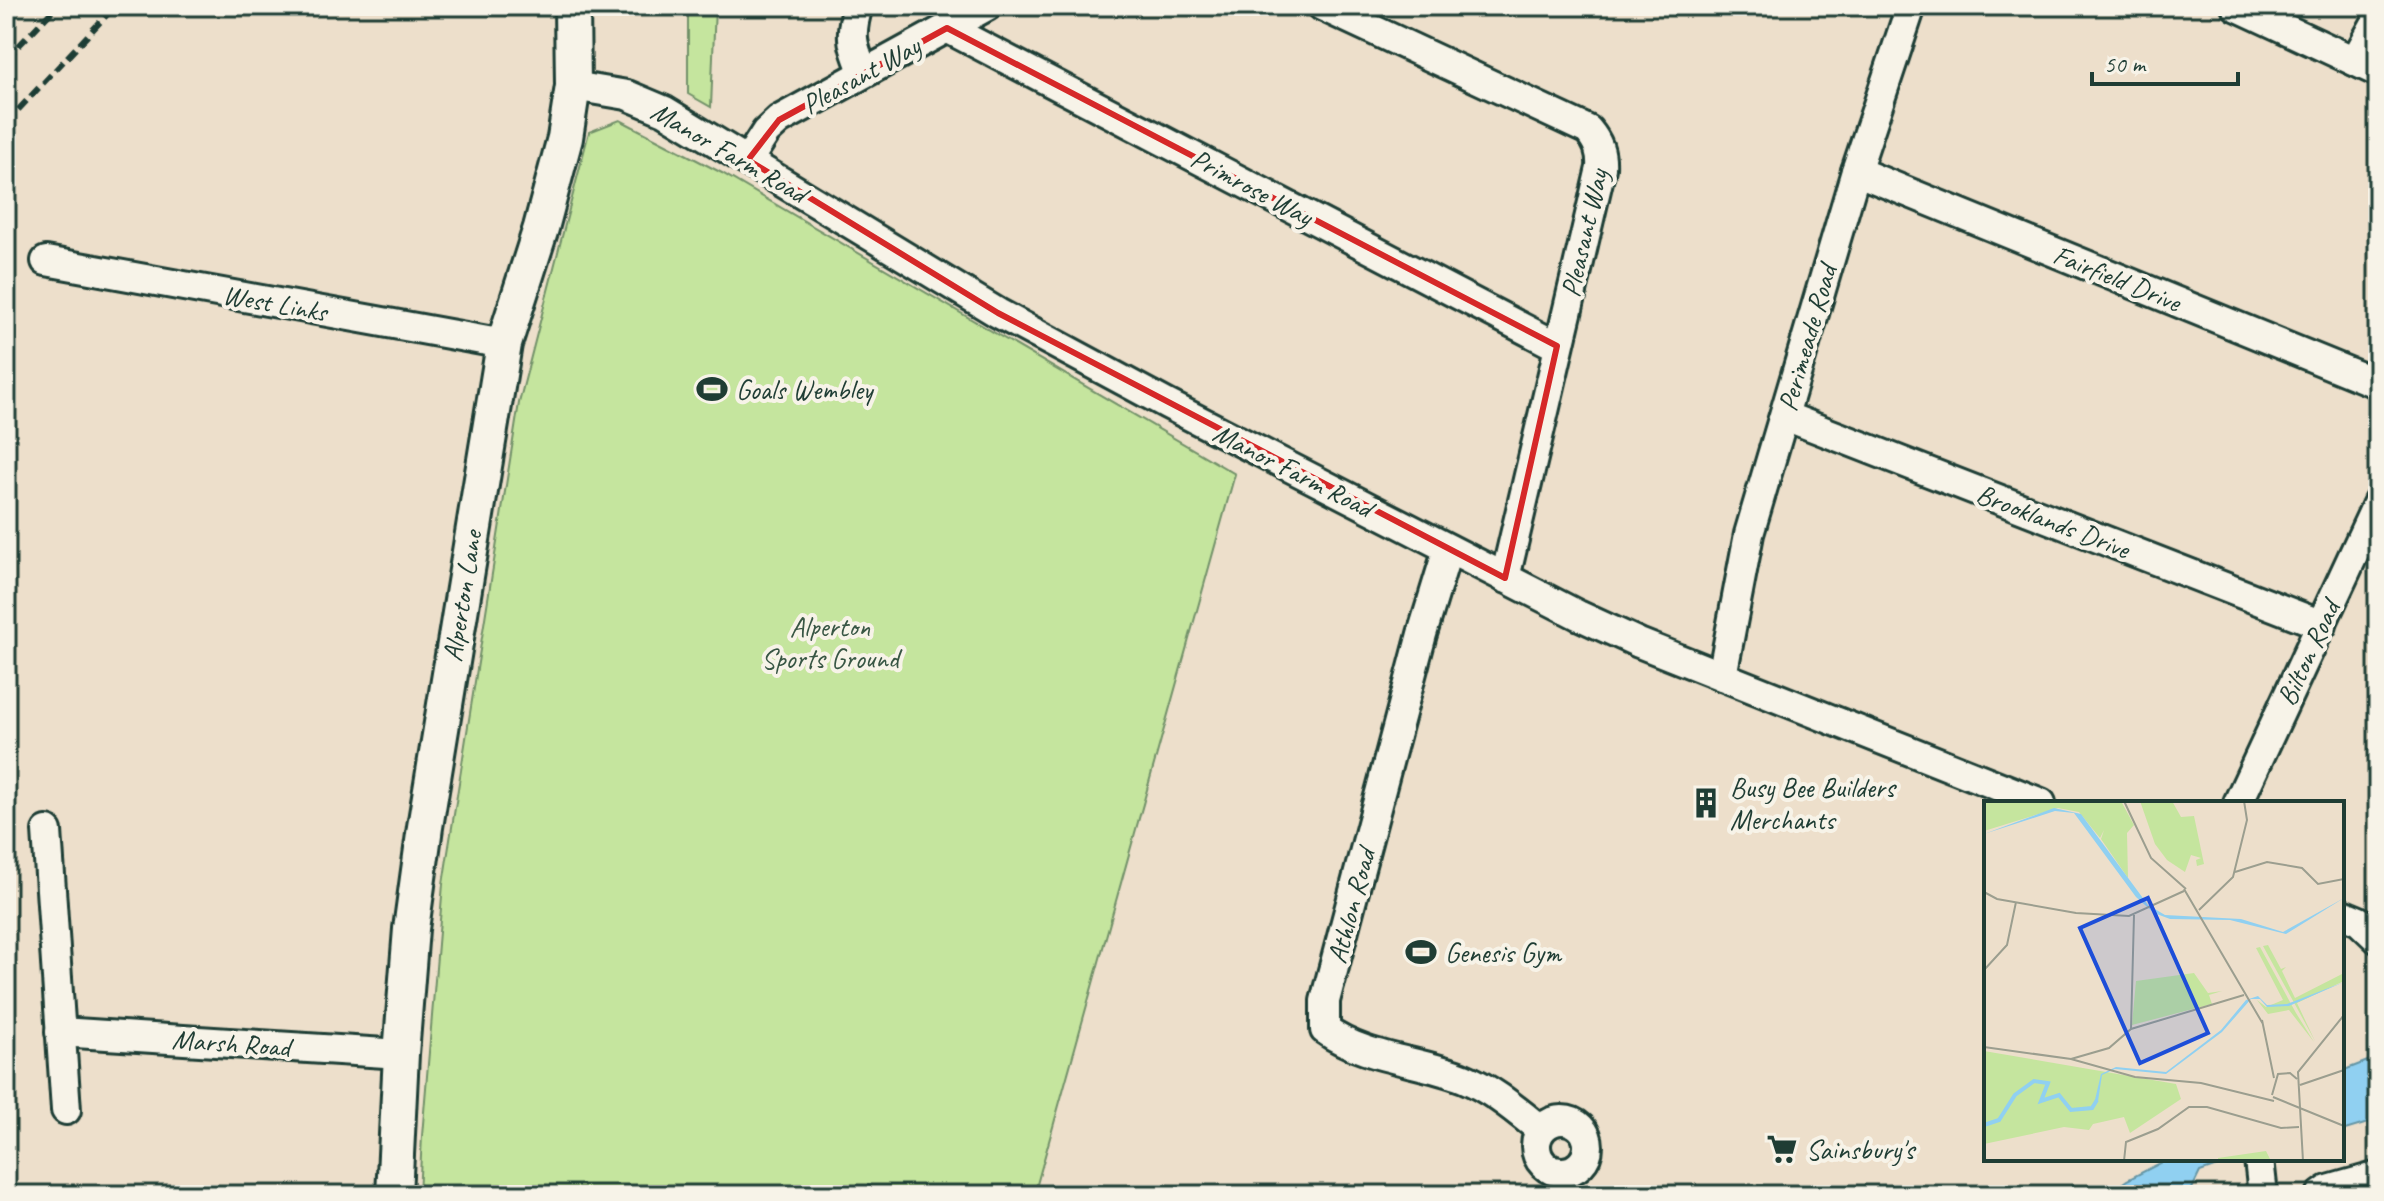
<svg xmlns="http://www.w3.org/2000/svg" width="2384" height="1201" font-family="Caveat,sans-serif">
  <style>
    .green { fill: #c5e59e; stroke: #729169; stroke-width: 2 }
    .water { fill: #90d0f1; stroke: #6395a5; stroke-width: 2 }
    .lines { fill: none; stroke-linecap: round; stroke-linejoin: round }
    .minor-casing { stroke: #1f3d34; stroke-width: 34 }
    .major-casing { stroke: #1f3d34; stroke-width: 40 }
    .minor { stroke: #f7f3e8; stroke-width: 28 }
    .major { stroke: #f7f3e8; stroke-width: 34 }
    .rail { stroke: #1f3d34; stroke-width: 6; stroke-dasharray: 12 6; stroke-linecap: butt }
    .marked { fill: none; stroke: #d62828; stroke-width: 6; stroke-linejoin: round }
    .labels { text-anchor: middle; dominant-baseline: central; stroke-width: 8; stroke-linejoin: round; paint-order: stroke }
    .street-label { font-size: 28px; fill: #1f3d34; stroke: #f7f3e8 }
    .poi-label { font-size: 28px; fill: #1f3d34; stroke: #f7f3e8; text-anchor: start }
    .park-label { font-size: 28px; fill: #385644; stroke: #f7f3e8 }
    .inset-river { fill: none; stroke: #90d0f1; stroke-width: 4 }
    .inset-road { fill: none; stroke: #9b9e8f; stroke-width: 2 }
    .view { fill: #1d4ed8; fill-opacity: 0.15; stroke: #1d4ed8; stroke-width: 4 }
    .inset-edge { fill: none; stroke: #1f3d34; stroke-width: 4 }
  </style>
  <rect width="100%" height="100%" fill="#eddfcb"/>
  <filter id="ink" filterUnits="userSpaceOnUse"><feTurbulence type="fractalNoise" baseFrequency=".0125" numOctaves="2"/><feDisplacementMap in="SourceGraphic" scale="16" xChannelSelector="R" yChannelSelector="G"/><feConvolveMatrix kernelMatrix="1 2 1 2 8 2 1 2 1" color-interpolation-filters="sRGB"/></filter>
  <g filter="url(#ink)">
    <g class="green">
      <polygon points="688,6 715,6 711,107 688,94"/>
      <polygon points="620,120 722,173 1235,474 1034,1195 419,1195 422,1136 443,884 519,403 589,132"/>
    </g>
    <g class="water">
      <polygon points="2378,1057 2378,1120 2342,1131 2342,1071"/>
      <polygon points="2168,1159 2237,1159 2200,1172 2189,1195 2106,1195 2127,1180"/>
    </g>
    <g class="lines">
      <g class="minor-casing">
        <g id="minor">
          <path d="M 858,6 C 849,35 852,45 864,73"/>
          <path d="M 1322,6 L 1588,130 C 1598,142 1602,152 1601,168 L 1505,578"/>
          <polyline points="2236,6 2378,72"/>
          <polyline points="947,28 1557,346"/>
          <polyline points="2355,61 2378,19"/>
          <polyline points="573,86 627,95 665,111 998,313 1167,404 1578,615 1639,643 2041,803"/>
          <polyline points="748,160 766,132 779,120 987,6"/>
          <polyline points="1856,171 2378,384"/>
          <polyline points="46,261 504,344"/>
          <polyline points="1785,416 2322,625"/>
          <path d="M 1448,549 L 1422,634 L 1325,1001 L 1325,1030 C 1365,1059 1419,1060 1464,1078 C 1493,1090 1517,1111 1541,1130"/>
          <polyline points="1722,676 1749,534 1856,171 1911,6"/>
          <polyline points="2238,803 2378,502"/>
          <polyline points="47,831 66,1110"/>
          <polyline points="2342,914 2359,921 2378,939"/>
          <polyline points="60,1032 401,1054"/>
          <circle cx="1562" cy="1146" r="26"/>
          <polyline points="2259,1159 2263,1195"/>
          <polyline points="2321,1195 2328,1190 2378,1176"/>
        </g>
      </g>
      <g class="major-casing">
        <polyline id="major" points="394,1195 401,1054 411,929 425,827 504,344 541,228 565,138 573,86 572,6"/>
      </g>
      <use href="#minor" class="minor"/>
      <use href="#major" class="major"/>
      <g class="rail">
        <polyline points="6,59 57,6"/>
        <polyline points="6,123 115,6"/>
      </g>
    </g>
  </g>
  <path class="marked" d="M 947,28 L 1557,346 L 1505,578 L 998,313 L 748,160 L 779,120 Z"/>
  <defs>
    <g id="stadium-bare" transform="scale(2.4)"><path d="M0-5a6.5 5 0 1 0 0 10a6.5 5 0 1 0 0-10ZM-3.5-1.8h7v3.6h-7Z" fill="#1f3d34" stroke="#f7f3e8" stroke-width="2.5" paint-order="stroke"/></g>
    <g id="building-bare" transform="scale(2.4)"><path d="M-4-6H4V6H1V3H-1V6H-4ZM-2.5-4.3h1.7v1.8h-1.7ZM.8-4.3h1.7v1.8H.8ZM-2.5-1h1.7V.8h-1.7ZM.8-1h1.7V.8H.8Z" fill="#1f3d34" stroke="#f7f3e8" stroke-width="2.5" paint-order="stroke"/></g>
    <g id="supermarket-bare" transform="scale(2.4)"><path d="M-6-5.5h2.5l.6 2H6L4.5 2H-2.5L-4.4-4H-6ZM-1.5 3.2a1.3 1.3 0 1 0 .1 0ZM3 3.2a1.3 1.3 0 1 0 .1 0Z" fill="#1f3d34" stroke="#f7f3e8" stroke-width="2.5" paint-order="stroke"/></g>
  </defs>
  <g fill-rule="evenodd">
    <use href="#stadium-bare" x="712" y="389"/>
    <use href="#building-bare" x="1706" y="803"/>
    <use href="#stadium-bare" x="1421" y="952"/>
    <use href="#supermarket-bare" x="1782" y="1149"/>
  </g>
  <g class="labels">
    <g class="street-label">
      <text transform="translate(861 75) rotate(-29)">Pleasant Way</text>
      <text transform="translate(729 152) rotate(30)">Manor Farm Road</text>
      <text transform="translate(1252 187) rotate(28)">Primrose Way</text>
      <text transform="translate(1584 233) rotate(-77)">Pleasant Way</text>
      <text transform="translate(2117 278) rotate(22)">Fairfield Drive</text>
      <text transform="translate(275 303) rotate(10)">West Links</text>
      <text transform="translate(1807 338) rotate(-74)">Perimeade Road</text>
      <text transform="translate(1293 470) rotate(27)">Manor Farm Road</text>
      <text transform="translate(2053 521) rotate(21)">Brooklands Drive</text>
      <text transform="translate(462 596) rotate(-81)">Alperton Lane</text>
      <text transform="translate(2308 653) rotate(-65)">Bilton Road</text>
      <text transform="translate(1351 906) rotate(-75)">Athlon Road</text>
      <text transform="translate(231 1043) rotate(4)">Marsh Road</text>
    </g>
    <g class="poi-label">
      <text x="736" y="389">Goals Wembley</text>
      <text x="1730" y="787">Busy Bee Builders<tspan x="1730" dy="32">Merchants</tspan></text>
      <text x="1445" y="952">Genesis Gym</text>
      <text x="1806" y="1149">Sainsbury's</text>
    </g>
    <g class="park-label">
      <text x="830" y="626">Alperton<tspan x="830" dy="32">Sports Ground</tspan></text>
    </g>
  </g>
  <g transform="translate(1984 801)">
    <rect width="360" height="360" fill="#eddfcb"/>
    <path d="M 0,0 L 137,0 L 150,24 L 143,32 L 144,77 L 117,38 L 120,29 L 116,37 L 95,11 L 74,7 L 0,30 ZM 156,0 L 188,0 L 197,16 L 210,15 L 220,63 L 213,65 L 212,59 L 217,57 L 207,54 L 201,71 L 183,59 L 171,43 ZM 284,144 L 297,168 L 302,166 L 298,170 L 311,197 L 360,172 L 360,180 L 313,202 L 331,240 L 279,145 ZM 276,146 L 312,212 L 330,241 L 305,209 L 284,213 L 273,199 L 282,206 L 299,199 L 272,147 ZM 210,172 L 224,192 L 238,190 L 225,194 L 228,203 L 148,224 L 152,180 ZM 0,250 L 192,283 L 197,298 L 146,332 L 140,316 L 109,323 L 105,329 L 80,326 L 0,343 L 0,325 L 4,323 L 0,322 ZM 282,350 L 287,360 L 234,360 L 234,357 Z" fill="#c5e59e"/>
    <path d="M 70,7 L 97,13 L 164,104 L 181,114 L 257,118 L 299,131 L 360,97 L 302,133 L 246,119 L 186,118 L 170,112 L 152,96 L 90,12 L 71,10 L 0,33 ZM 360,181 L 305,205 L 283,206 L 276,198 L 267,198 L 238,231 L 182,273 L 131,268 L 118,274 L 114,300 L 110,303 L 117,273 L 132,266 L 182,271 L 237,229 L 262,199 L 274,195 L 283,204 L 303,203 Z" fill="#90d0f1"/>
    <path class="inset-river" d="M 0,324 L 15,319 L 31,294 L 50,280 L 64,282 L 57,300 L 75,294 L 87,309 L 108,307 L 113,299"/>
    <path class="inset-road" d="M 140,0 L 167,57 L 202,88M 251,71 L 283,61 L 318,67 L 334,83 L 360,78M 200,88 L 279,223M 0,91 L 13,98 L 92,112 L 145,115 L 200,90M 215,109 L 249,76 L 263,19 L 260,0M 0,169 L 23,144 L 32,101M 278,219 L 290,277M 147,228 L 150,114M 0,246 L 87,258 L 151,276 L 217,282 L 290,300M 87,258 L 125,247 L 147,228 L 260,194M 316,284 L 360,269M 288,294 L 294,273 L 306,272 L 313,278M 289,296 L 360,325M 140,360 L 142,341 L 174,328 L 205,306 L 223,306 L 297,327 L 315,326M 319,360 L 314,271 L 360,214"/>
    <path class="view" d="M 164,97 L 224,232 L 156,262 L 96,127 Z"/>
    <rect width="360" height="360" class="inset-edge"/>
  </g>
  <rect width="2384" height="1201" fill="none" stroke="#f7f3e8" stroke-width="32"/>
  <rect x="16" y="16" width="2352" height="1169" fill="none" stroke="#1f3d34" stroke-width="3" filter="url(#ink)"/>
  <path d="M2092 72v12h146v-12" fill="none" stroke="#1f3d34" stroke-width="4"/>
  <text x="2104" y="72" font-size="24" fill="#1f3d34" stroke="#f7f3e8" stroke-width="6" paint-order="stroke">50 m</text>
</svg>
